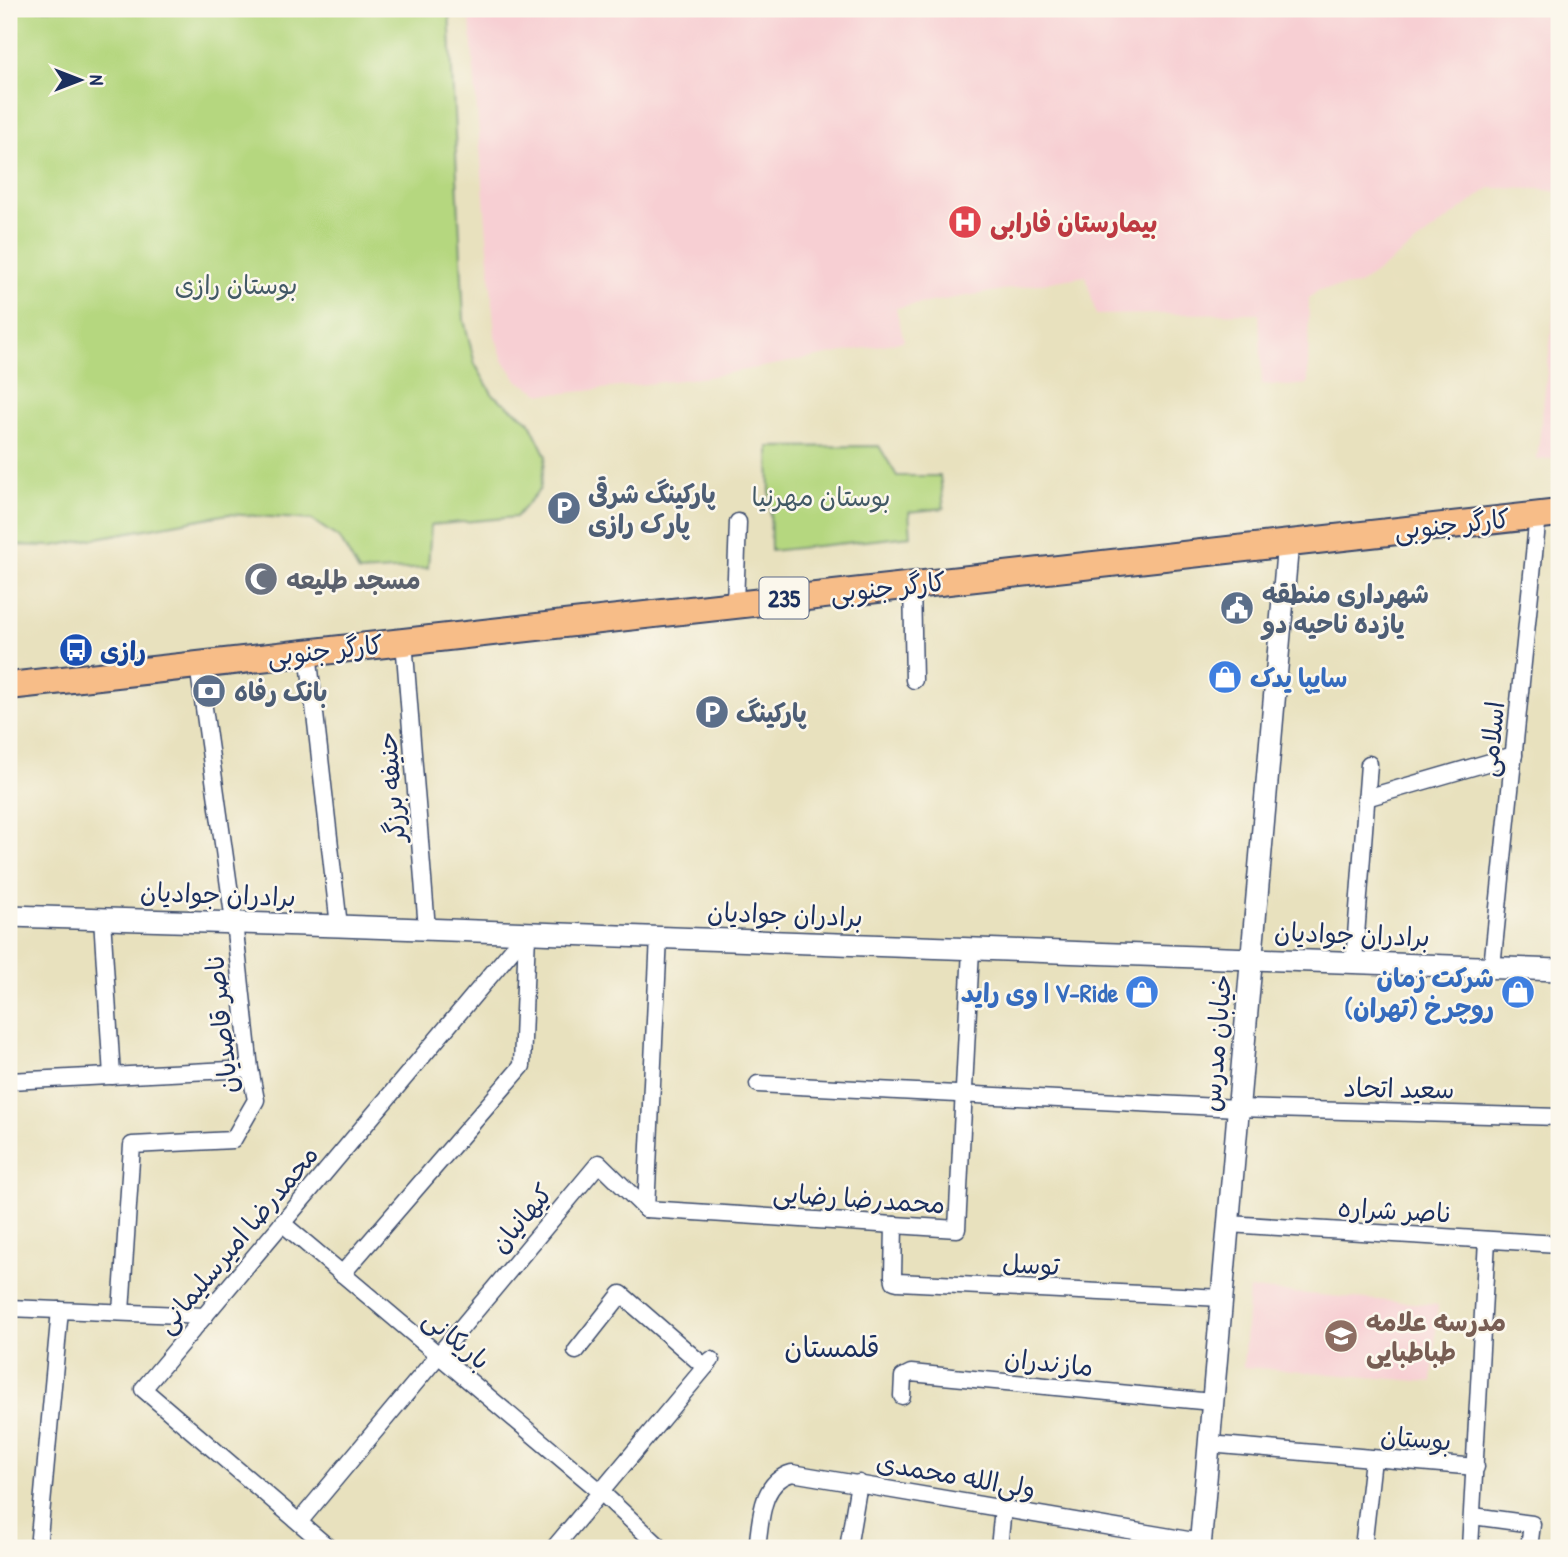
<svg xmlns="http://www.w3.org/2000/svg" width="1568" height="1557" font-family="'Patrick Hand','Playpen Sans Arabic',sans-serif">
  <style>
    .built { fill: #f7cfd3 }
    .green { fill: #b5d77f; stroke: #68836e; stroke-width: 2 }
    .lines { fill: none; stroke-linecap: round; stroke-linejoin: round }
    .minor-casing { stroke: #3a4a6c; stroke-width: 19 }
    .tertiary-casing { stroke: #3a4a6c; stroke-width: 24 }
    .primary-casing { stroke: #3a4a6c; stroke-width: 30 }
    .minor { stroke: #fff; stroke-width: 16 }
    .tertiary { stroke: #fff; stroke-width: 21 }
    .primary { stroke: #f7bd88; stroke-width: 26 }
    .labels { text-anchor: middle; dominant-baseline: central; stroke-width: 5; stroke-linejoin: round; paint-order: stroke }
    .shield { fill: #fbf7ec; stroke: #5e6b89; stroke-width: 2 }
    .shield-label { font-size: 24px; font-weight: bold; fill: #1b2f5e }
    .health-label { font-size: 26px; font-weight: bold; fill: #be3a42; stroke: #fbf7ec; text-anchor: start }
    .park-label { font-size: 26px; fill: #425966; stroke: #fbf7ec }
    .service-label { font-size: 26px; font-weight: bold; fill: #4e5e75; stroke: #fbf7ec; text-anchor: start }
    .street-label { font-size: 26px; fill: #1b2f5e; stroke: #fbf7ec }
    .worship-label { font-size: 26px; font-weight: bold; fill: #5b616d; stroke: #fbf7ec; text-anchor: start }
    .transit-label { font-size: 26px; font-weight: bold; fill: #164399; stroke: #fbf7ec; text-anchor: start }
    .shop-label { font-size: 26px; font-weight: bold; fill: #366cbe; stroke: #fbf7ec; text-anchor: end }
    .education-label { font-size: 26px; font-weight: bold; fill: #785e54; stroke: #fbf7ec; text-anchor: start }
    .neighbourhood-label { font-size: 28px; fill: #1b2f5e; stroke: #fbf7ec }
  </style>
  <rect width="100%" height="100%" fill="#fbf7ec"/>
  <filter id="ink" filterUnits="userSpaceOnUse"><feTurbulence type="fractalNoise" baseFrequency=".0143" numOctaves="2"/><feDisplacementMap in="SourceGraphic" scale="14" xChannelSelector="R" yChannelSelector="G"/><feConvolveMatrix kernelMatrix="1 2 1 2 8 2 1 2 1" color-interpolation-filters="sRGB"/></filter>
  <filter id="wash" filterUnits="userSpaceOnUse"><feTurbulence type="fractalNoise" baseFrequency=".00686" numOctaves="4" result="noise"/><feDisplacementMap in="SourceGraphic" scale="28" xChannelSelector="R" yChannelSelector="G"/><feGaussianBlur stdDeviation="1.57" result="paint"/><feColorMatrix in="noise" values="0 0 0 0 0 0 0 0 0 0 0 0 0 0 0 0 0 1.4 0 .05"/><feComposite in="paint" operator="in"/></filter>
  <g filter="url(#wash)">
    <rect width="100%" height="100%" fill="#e8e1be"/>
    <g class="built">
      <polygon points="469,9 1559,9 1559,192 1539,189 1490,188 1359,285 1319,290 1309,298 1308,384 1287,386 1262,384 1259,313 1096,315 1086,276 896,308 904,341 707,377 567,393 542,394 518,381 503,360 495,336"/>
      <polygon points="1559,266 1559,458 1537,460"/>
      <polygon points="1249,1289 1438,1305 1432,1382 1243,1367"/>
    </g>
    <g class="green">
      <polygon points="9,9 449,9 464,320 475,364 493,395 529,421 546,456 540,489 516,517 431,525 428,568 359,572 340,539 312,520 228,514 53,546 9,545"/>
      <polygon points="879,446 897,476 940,476 944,508 909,512 911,536 771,551 769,447"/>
    </g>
  </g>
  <g filter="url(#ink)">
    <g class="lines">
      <g class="minor-casing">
        <g id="minor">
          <polyline points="912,584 914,680"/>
          <polyline points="735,604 738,522"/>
          <polyline points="404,641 427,929"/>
          <polyline points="308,652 339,926"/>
          <polyline points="1366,798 1514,755"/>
          <polyline points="102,918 112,1076"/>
          <polyline points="1354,962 1369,764"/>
          <polyline points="1492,967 1538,515"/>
          <polyline points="9,1081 250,1069"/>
          <polyline points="758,1084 1238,1108 1559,1117"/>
          <polyline points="646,1209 957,1229 971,949"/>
          <polyline points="646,1209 659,937"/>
          <polyline points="282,1223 601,1492 661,1548"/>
          <polyline points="1228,1224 1559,1244"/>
          <polyline points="894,1225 893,1276 894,1281 898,1282 1222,1298"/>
          <polyline points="342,1274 522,1066 527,932"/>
          <polyline points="9,1308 205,1316"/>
          <polyline points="121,1312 132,1145 233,1140 256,1100 250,1069 234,922 198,665"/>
          <polyline points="576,1351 621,1294 705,1367"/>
          <polyline points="902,1396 903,1377 911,1373 1212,1402"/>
          <polyline points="1209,1444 1476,1467"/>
          <polyline points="1473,1516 1532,1524 1529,1548"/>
          <polyline points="299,1522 599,1163 646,1209"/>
          <polyline points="38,1548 60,1310"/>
          <polyline points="329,1548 143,1389 527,932"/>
          <polyline points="554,1548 711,1360"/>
          <path d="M 757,1548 C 761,1521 760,1482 792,1473 L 1200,1542"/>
          <polyline points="848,1548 859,1483"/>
          <polyline points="999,1548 1003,1508"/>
          <polyline points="1363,1548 1373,1459"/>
          <polyline points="1470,1548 1487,1240"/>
        </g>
      </g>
      <g class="tertiary-casing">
        <g id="tertiary">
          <polyline points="9,916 339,926 1559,970"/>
          <polyline points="1200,1548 1288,542"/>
        </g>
      </g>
      <g class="primary-casing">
        <polyline id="primary" points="9,686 1559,513"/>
      </g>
      <use href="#minor" class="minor"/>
      <use href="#tertiary" class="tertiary"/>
      <use href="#primary" class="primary"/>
    </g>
  </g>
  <defs>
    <g id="hospital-disc" transform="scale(1.75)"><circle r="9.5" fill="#e0444e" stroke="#fbf7ec"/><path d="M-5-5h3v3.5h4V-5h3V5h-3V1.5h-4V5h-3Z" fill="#fff"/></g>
    <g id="parking-disc" transform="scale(1.75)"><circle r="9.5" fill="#5c6f8a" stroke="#fbf7ec"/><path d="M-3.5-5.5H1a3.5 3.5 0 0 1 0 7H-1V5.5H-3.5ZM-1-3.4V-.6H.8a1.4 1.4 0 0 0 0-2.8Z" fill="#fff"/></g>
    <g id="mosque-disc" transform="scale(1.75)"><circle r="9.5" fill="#6b7280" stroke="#fbf7ec"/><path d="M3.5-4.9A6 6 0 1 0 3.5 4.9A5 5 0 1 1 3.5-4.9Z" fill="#fff"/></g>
    <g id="civic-disc" transform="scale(1.75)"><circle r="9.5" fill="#5c6f8a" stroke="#fbf7ec"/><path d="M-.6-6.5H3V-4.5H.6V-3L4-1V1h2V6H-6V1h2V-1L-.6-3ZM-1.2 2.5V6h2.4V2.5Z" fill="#fff"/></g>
    <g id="bus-disc" transform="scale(1.75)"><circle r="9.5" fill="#1a4fb4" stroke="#fbf7ec"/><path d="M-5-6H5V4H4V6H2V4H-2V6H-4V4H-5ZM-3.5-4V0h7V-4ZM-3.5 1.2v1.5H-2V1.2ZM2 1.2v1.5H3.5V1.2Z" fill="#fff"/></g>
    <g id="shop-disc" transform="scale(1.75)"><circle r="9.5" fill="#3f7fe0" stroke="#fbf7ec"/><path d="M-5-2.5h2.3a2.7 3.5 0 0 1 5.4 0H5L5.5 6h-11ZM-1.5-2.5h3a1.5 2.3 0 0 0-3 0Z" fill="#fff"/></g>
    <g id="bank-disc" transform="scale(1.75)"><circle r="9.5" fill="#5c6f8a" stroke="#fbf7ec"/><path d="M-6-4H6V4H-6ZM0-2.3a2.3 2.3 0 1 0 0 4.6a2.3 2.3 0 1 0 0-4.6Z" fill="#fff"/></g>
    <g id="school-disc" transform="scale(1.75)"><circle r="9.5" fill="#8d6e63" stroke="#fbf7ec"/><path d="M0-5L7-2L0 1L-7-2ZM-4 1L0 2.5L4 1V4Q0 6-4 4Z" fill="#fff"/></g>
  </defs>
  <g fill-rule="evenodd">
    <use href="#hospital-disc" x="965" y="222"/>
    <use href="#parking-disc" x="564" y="508"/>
    <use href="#mosque-disc" x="261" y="579"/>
    <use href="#civic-disc" x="1237" y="608"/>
    <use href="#bus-disc" x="76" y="650"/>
    <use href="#shop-disc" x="1225" y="677"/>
    <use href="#bank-disc" x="209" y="691"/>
    <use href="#parking-disc" x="712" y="712"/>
    <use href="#shop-disc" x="1142" y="992"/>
    <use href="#shop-disc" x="1518" y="992"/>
    <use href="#school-disc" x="1341" y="1336"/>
  </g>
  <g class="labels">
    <rect class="shield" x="759.5" y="577.5" width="49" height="41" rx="5"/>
    <g class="shield-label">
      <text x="784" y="598">235</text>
    </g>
    <g class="health-label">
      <text x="990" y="222">بیمارستان فارابی</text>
    </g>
    <g class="park-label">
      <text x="236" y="284">بوستان رازی</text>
      <text x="821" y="496">بوستان مهرنیا</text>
    </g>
    <g class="service-label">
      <text x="588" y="493">پارکینگ شرقی<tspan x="588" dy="30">پارک رازی</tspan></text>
      <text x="1262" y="593">شهرداری منطقه<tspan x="1262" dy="30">یازده ناحیه دو</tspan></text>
      <text x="234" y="691">بانک رفاه</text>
      <text x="736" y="712">پارکینگ</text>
    </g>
    <g class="street-label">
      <text transform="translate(1452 524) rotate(-6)">کارگر جنوبی</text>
      <text transform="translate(888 587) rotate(-6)">کارگر جنوبی</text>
      <text transform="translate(325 650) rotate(-6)">کارگر جنوبی</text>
      <text transform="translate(1491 739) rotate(-84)">اسلامی</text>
      <text transform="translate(391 787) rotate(-95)">حنیفه برزگر</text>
      <text transform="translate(218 894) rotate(2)">برادران جوادیان</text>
      <text transform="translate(785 914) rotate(2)">برادران جوادیان</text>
      <text transform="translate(1352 934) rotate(2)">برادران جوادیان</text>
      <text transform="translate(221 1024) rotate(-96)">ناصر قاصدیان</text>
      <text transform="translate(1216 1043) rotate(-85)">خیابان مدرس</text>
      <text transform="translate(1399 1088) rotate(1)">سعید اتحاد</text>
      <text transform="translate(859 1198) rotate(4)">محمدرضا رضایی</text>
      <text transform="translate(1395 1210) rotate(3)">ناصر شراره</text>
      <text transform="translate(521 1218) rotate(-50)">کیهانیان</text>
      <text transform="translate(237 1239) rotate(-50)">محمدرضا امیرسلیمانی</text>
      <text transform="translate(1031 1264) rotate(3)">توسل</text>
      <text transform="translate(457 1339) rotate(40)">باریکانی</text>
      <text transform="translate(1049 1362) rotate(6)">مازندران</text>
      <text transform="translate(1416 1438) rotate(5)">بوستان</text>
      <text transform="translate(956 1475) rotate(10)">ولی‌الله محمدی</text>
    </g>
    <g class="worship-label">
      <text x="286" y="579">مسجد طلیعه</text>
    </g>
    <g class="transit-label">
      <text x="100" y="650">رازی</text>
    </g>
    <g class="shop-label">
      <text x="1250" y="677" text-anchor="start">سایپا یدک</text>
      <text x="1494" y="977">شرکت زمان<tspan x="1494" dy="30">روچرخ (تهران)</tspan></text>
      <text x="1118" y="992">وی راید | V-Ride</text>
    </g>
    <g class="education-label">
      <text x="1366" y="1321">مدرسه علامه<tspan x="1366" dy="30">طباطبایی</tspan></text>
    </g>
    <g class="neighbourhood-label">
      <text x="832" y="1347">قلمستان</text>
    </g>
  </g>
  <rect width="1568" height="1557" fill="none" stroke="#fbf7ec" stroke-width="35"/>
  <g transform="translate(80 80) rotate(90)" stroke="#fbf7ec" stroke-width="5" paint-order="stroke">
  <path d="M0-5L12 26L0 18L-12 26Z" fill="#1b2f5e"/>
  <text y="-10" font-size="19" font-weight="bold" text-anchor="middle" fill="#1b2f5e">N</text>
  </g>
</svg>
